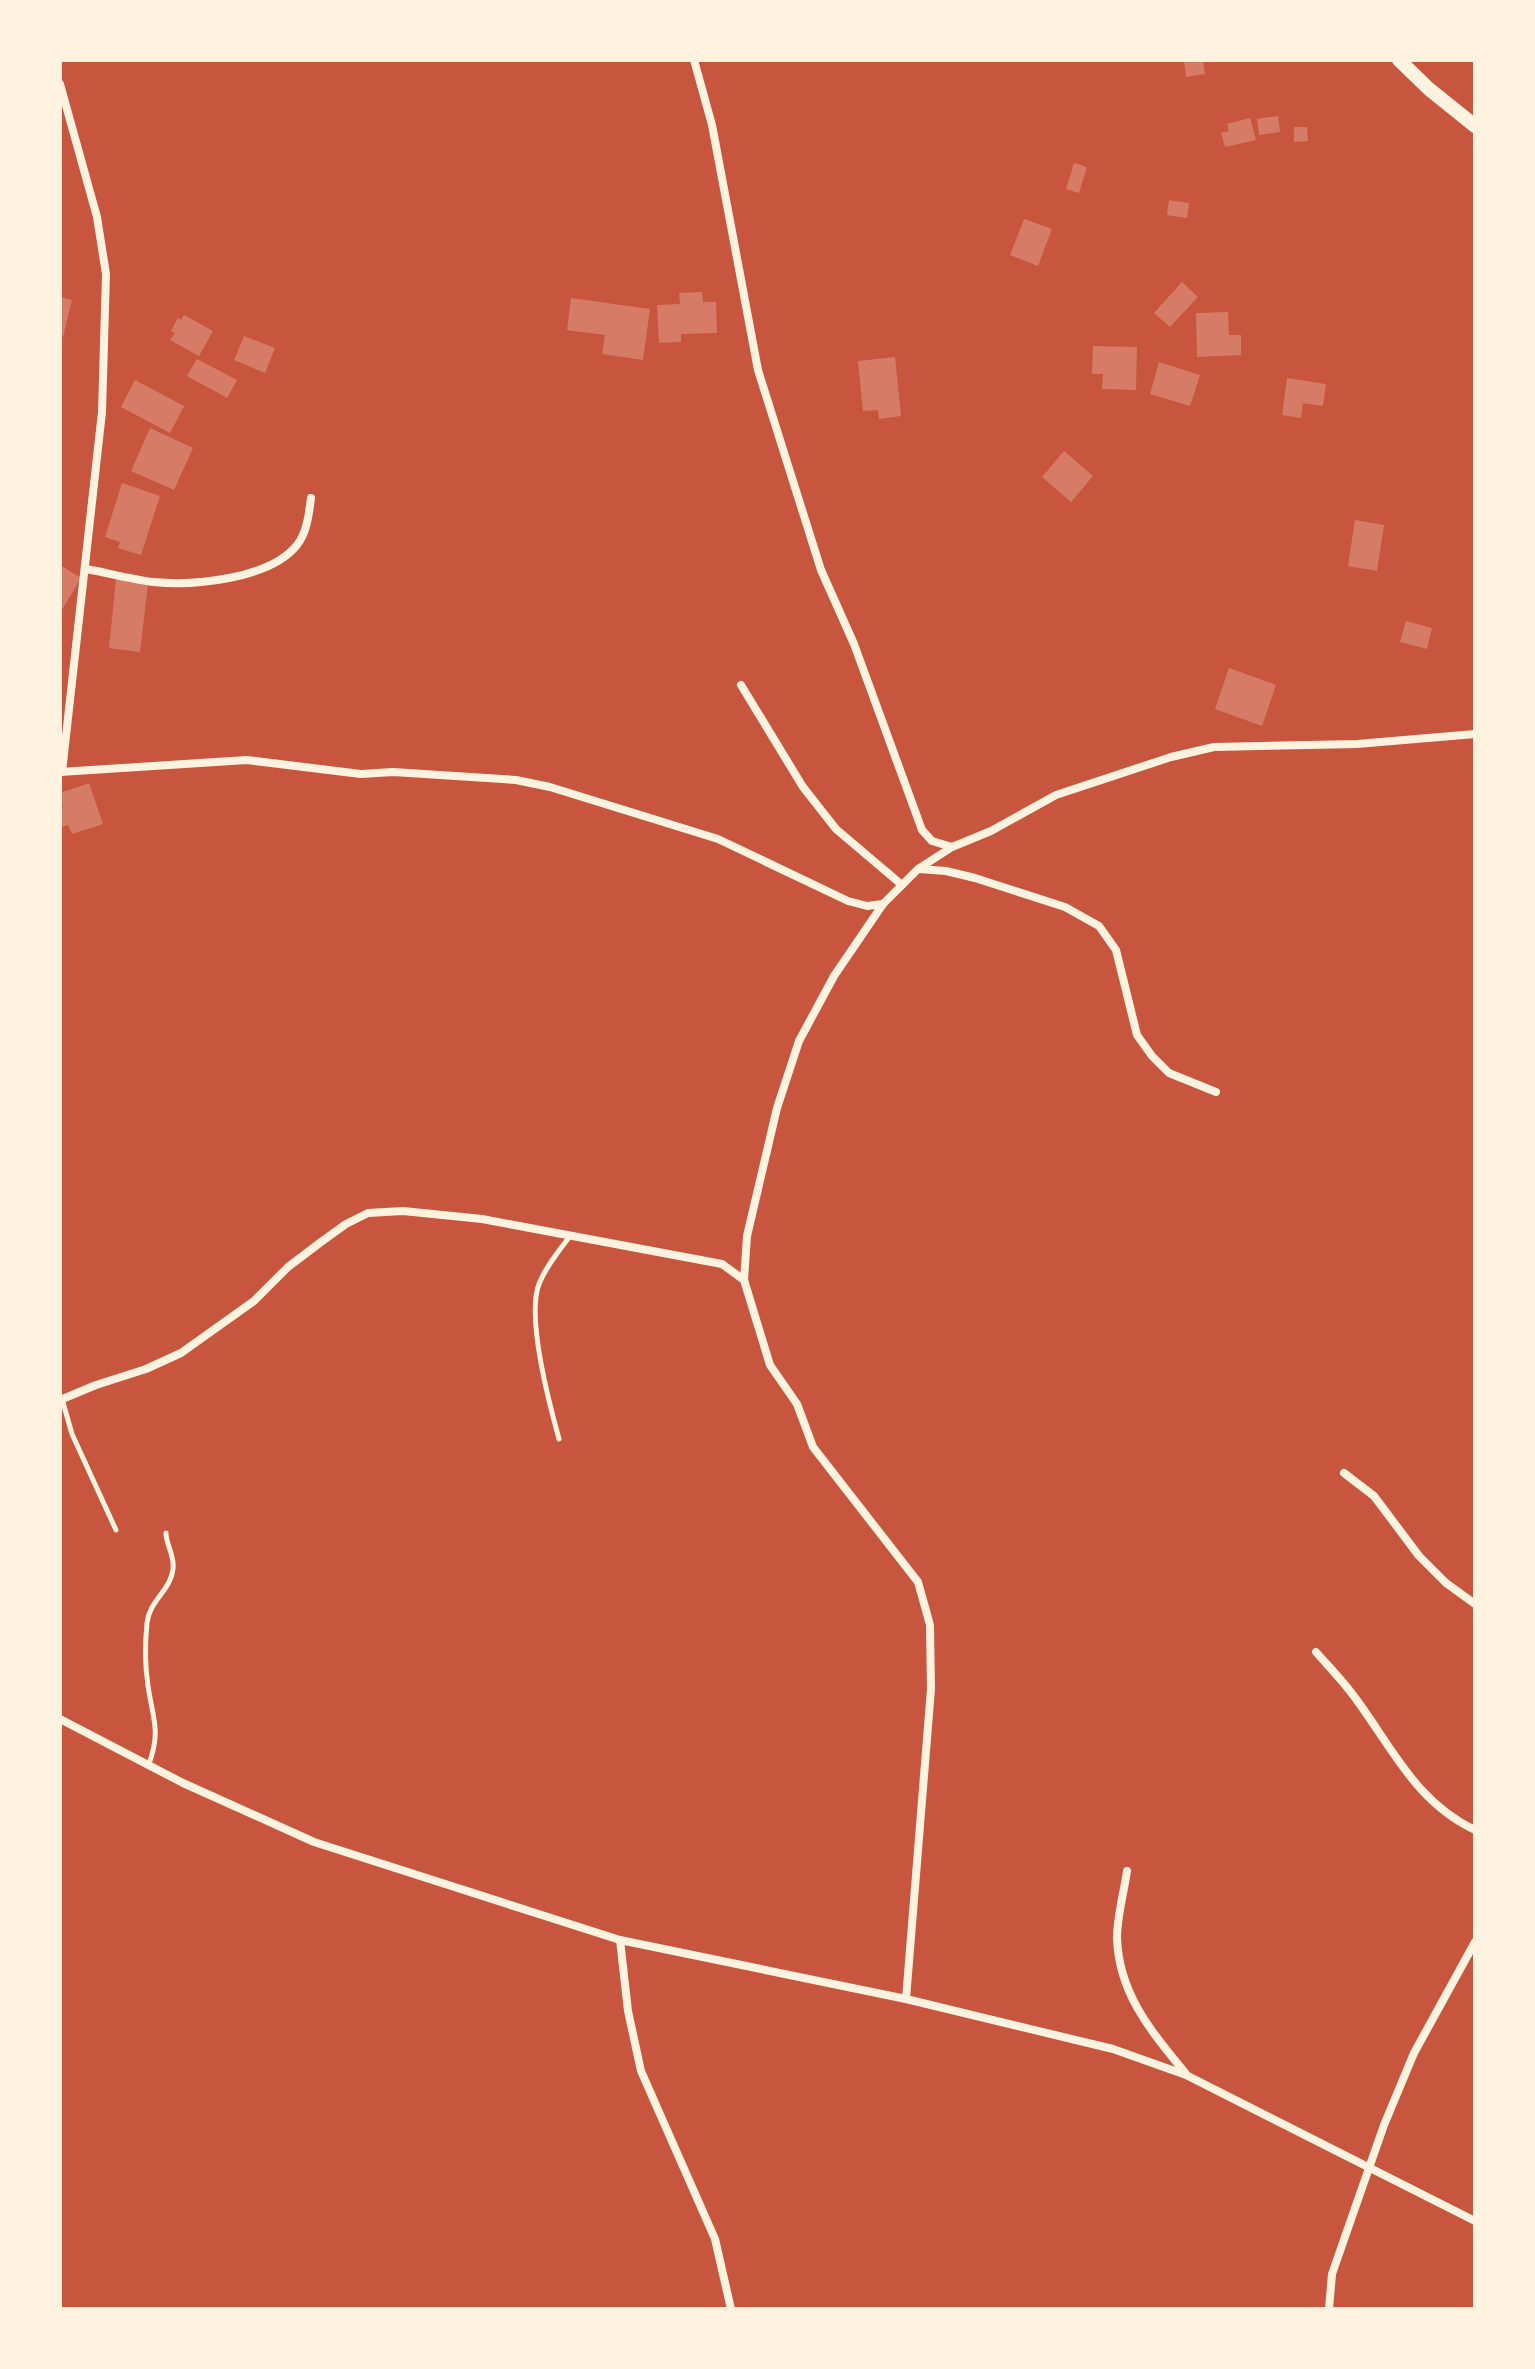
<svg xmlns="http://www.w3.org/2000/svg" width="1535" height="2369" font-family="Figtree,sans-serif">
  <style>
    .building { fill: #d67c66 }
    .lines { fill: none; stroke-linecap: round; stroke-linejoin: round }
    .service { stroke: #fff3e0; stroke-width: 5 }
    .minor { stroke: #fff3e0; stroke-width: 8 }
    .secondary { stroke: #fff3e0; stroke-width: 14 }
  </style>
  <rect width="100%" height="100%" fill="#c8553d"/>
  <g class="building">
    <polygon points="1184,60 1203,60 1205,74 1186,77"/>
    <polygon points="1278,116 1280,132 1259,135 1257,119"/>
    <polygon points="1250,118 1256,140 1225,147 1221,133 1229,131 1227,124"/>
    <polygon points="1294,127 1307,127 1308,141 1294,142"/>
    <polygon points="1074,163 1087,167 1079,193 1066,189"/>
    <polygon points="1169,200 1189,203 1187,218 1167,215"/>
    <polygon points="1024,219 1052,229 1038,266 1010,255"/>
    <polygon points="1182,282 1198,297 1170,327 1154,313"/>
    <polygon points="702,292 703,302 716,302 717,333 681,334 681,342 659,343 657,305 680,304 679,293"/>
    <polygon points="60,297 72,300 63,337 60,336"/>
    <polygon points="571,298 650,309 643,360 602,354 605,335 567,330"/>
    <polygon points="1228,312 1229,335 1241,335 1241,355 1197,357 1196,313"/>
    <polygon points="184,315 213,331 199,356 170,340 175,333 171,331 178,318 181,320"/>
    <polygon points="244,336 275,348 265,373 234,360"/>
    <polygon points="1093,346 1137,347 1136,390 1102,389 1103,374 1092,374"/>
    <polygon points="895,357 901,416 879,419 878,410 863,411 858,361"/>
    <polygon points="197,359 237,380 227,398 187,376"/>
    <polygon points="1159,362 1200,375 1190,406 1150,394"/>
    <polygon points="1287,378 1326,384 1323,406 1303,403 1301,418 1282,415"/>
    <polygon points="135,380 184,406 170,433 121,407"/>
    <polygon points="150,428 193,448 174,490 131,471"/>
    <polygon points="1064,451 1093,476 1071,502 1042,477"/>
    <polygon points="122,483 160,496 141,555 118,548 120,542 105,537"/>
    <polygon points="1355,520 1384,525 1377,571 1348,566"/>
    <polygon points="60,565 81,578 60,613"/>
    <polygon points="116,579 148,583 140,652 109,648"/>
    <polygon points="1406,621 1432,628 1427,649 1400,642"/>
    <polygon points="1229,668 1276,685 1262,726 1215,709"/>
    <polygon points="89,783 103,824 72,834 68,825 62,827 60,821 60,809 63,808 60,793"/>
  </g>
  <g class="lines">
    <g class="service">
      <polyline points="62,1399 72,1434 116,1530"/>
      <path d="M 559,1439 C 549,1403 526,1318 539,1284 C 546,1266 559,1251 570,1236"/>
      <path d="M 149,1764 C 161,1730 153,1720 148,1686 C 145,1666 145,1643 147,1623 C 149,1601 171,1590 173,1569 C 175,1556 166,1545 166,1533"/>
    </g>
    <g class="minor">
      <polyline points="694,60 712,125 758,370 821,570 854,644 922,830 932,841 952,847"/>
      <polyline points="60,84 97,217 106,274 102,412 62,772"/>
      <path d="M 86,569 C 108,573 131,579 153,582 C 194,586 270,579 297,545 C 307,533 309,513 311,498"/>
      <polyline points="741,685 803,787 836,829 902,885"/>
      <polyline points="60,772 247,760 361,774 393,772 516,780 550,787 718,839 848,901 867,906 883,904"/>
      <polyline points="919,869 946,871 975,878 1065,907 1099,926 1116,950 1137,1035 1152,1056 1169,1073 1216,1092"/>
      <polyline points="60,1400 96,1385 146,1369 181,1353 254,1301 288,1267 321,1242 346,1224 368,1213 403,1211 482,1219 722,1264 744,1280"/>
      <polyline points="1344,1473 1374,1496 1419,1556 1446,1583 1475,1604"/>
      <path d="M 1316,1652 C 1329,1667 1344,1682 1356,1699 C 1393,1749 1416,1802 1475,1830"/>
      <polyline points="60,1719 183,1783 314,1842 548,1917 620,1940 906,1999 1113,2049 1186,2075 1475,2221"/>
      <path d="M 1127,1871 C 1124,1892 1117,1917 1117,1938 C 1119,1995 1152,2032 1186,2074"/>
      <polyline points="620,1940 628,2011 641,2071 715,2239 731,2309"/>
      <polyline points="906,1999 931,1689 930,1625 918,1582 813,1447 797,1404 770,1365 744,1280 747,1236 777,1108 799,1041 834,976 883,904 918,869 952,847 991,831 1056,795 1171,757 1214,747 1357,744 1475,734"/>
      <polyline points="1329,2309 1332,2274 1384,2125 1414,2053 1475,1942"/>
    </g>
    <polyline class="secondary" points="1399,60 1429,89 1475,126"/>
  </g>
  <rect width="1535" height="2369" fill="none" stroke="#fff3e0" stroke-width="124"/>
</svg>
